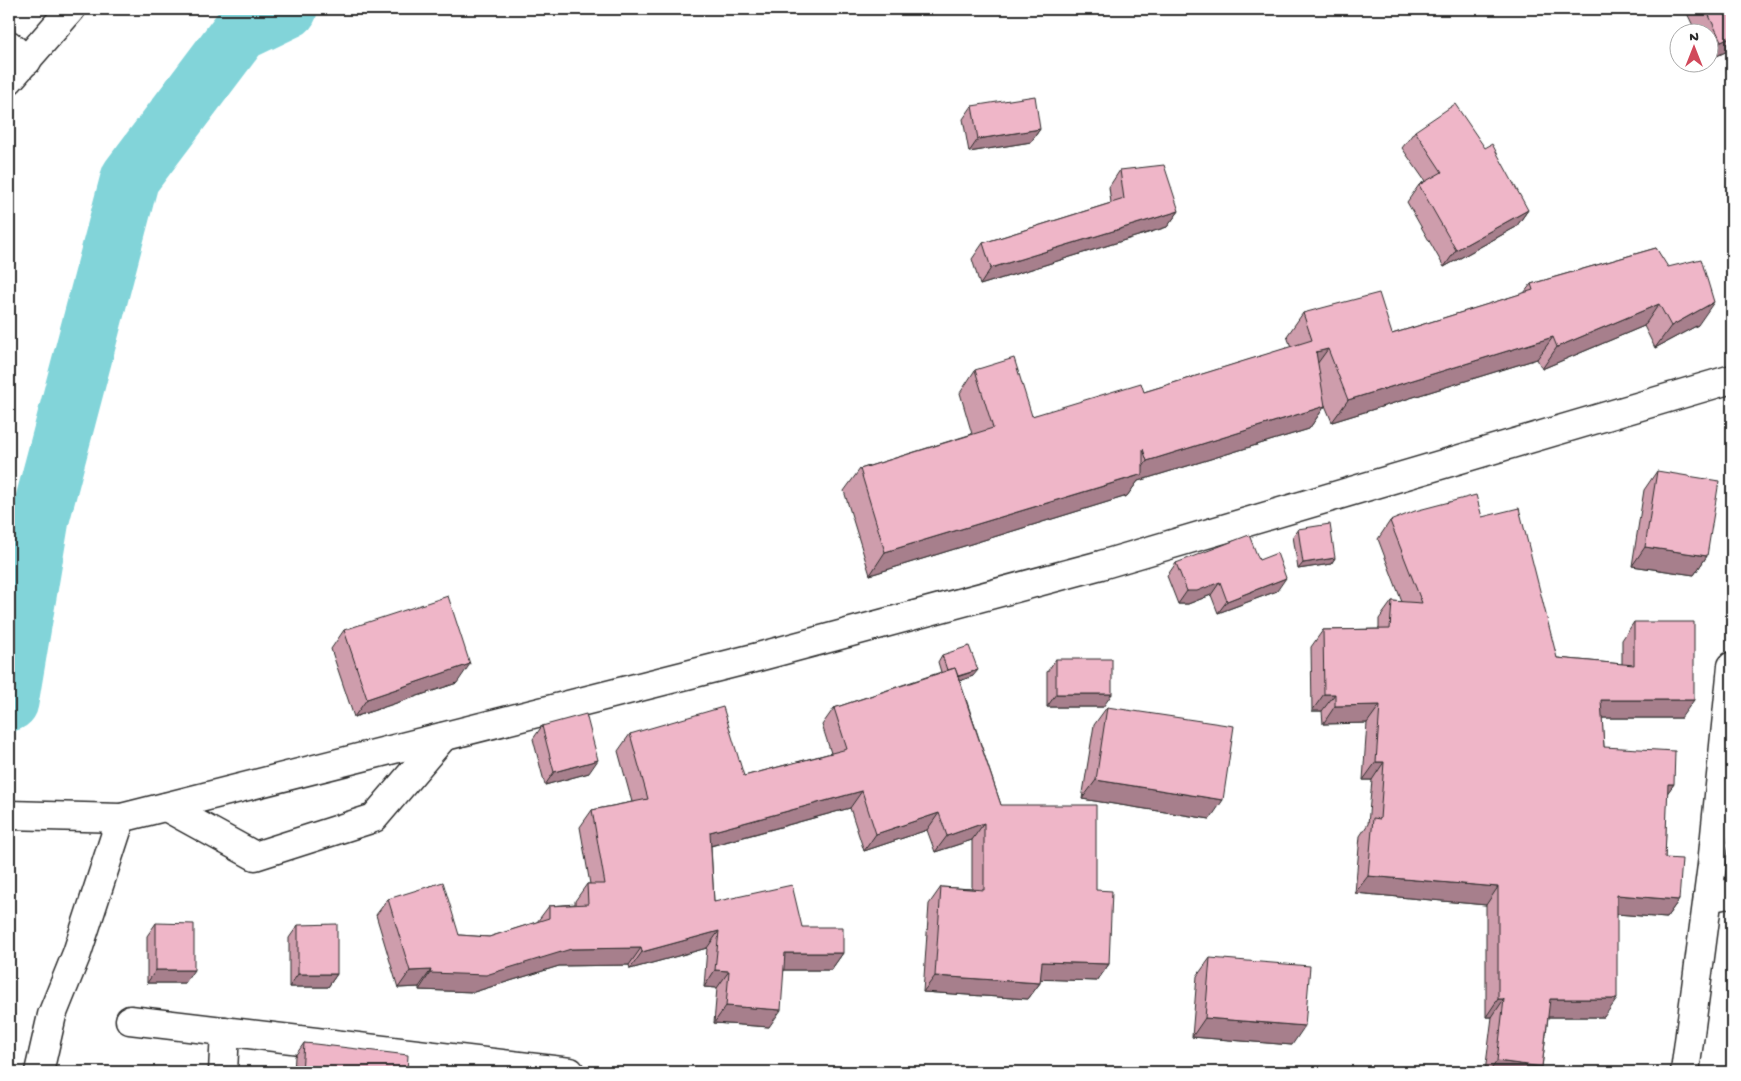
<svg xmlns="http://www.w3.org/2000/svg" width="1741" height="1081" font-family="'Gochi Hand',sans-serif">
  <style>
    .lines { fill: none; stroke-linecap: round; stroke-linejoin: round }
    .river { stroke: #82d4d9; stroke-width: 59 }
    .minor-casing { stroke: #2b2b2b; stroke-width: 31 }
    .major-casing { stroke: #2b2b2b; stroke-width: 31 }
    .highway-casing { stroke: #2b2b2b; stroke-width: 31 }
    .minor { stroke: #fff; stroke-width: 28 }
    .major { stroke: #fff; stroke-width: 28 }
    .highway { stroke: #fff; stroke-width: 28 }
    .wall { fill: #ce9dac; stroke: #2b2b2b }
    .shaded-wall { fill: #a77f8c; stroke: #2b2b2b }
    .building { fill: #efb6c8; stroke: #2b2b2b }
  </style>
  <rect width="100%" height="100%" fill="#fff"/>
  <filter id="ink" filterUnits="userSpaceOnUse"><feTurbulence type="fractalNoise" baseFrequency=".02" numOctaves="2"/><feDisplacementMap in="SourceGraphic" scale="10" xChannelSelector="R" yChannelSelector="G"/><feConvolveMatrix kernelMatrix="1 2 1 2 8 2 1 2 1" color-interpolation-filters="sRGB"/></filter>
  <g filter="url(#ink)">
    <g class="lines">
      <polyline class="river" points="9,702 40,519 130,178 240,32 288,9"/>
      <g class="minor-casing">
        <g id="minor">
          <polyline points="9,45 27,61"/>
          <polyline points="166,807 255,856 374,818 443,737"/>
          <polyline points="1708,898 1732,893"/>
          <polyline points="130,1020 570,1072"/>
          <polyline points="39,1072 52,1015 77,953 121,818"/>
          <polyline points="223,1072 225,1031"/>
          <polyline points="1685,1072 1712,865 1732,666"/>
        </g>
      </g>
      <g class="major-casing">
        <polyline id="major" points="9,815 121,818 758,657 1101,565 1732,379"/>
      </g>
      <g class="highway-casing">
        <polyline id="highway" points="9,80 71,9"/>
      </g>
      <use href="#minor" class="minor"/>
      <use href="#major" class="major"/>
      <use href="#highway" class="highway"/>
    </g>
    <g class="wall">
      <polygon points="1685,9 1732,9 1732,49 1708,60 1708,32 1696,32"/>
      <polygon points="972,106 1040,129 1031,142 969,152 963,119"/>
      <polygon points="1415,131 1528,210 1516,227 1444,267 1407,202 1419,185 1425,181 1402,148"/>
      <polygon points="1120,170 1179,211 1167,227 980,285 972,259 983,243 1111,203 1109,187"/>
      <polygon points="1656,248 1698,325 1655,348 1644,326 1542,369 1537,359 1332,422 1324,403 1325,406 1309,429 1138,481 1127,496 870,575 844,491 860,469 972,434 960,393 975,370 1032,416 1144,392 1291,347 1287,336 1303,313 1392,334 1524,293 1531,284"/>
      <polygon points="1657,471 1707,556 1694,575 1632,566 1644,490"/>
      <polygon points="1482,517 1557,658 1622,664 1622,640 1634,622 1681,718 1602,718 1604,747 1674,784 1667,793 1665,858 1679,900 1666,918 1617,914 1604,1017 1548,1017 1542,1067 1538,1072 1485,1072 1492,1017 1486,1017 1486,905 1355,893 1360,836 1368,824 1372,780 1363,780 1367,723 1323,724 1322,711 1312,711 1311,647 1323,630 1379,629 1379,619 1392,601 1402,602 1378,539 1390,521"/>
      <polygon points="1298,529 1335,558 1331,564 1298,569 1293,536"/>
      <polygon points="1259,560 1277,591 1218,613 1211,595 1188,604 1178,604 1167,576 1176,563"/>
      <polygon points="344,630 457,683 354,717 331,649"/>
      <polygon points="942,655 973,676 960,681 1001,805 1096,890 1109,964 1097,981 1040,979 1040,983 1028,999 923,992 929,904 941,887 972,889 972,840 935,852 927,830 864,851 850,808 711,846 714,902 802,927 843,953 831,970 784,970 769,1027 714,1023 717,988 704,987 707,948 630,969 629,965 559,966 474,992 419,990 419,987 398,988 376,915 388,899 459,935 489,937 537,922 549,906 575,904 575,901 587,884 590,884 580,827 592,810 632,802 618,751 630,734 744,776 831,753 822,725 834,708 941,672 938,662"/>
      <polygon points="1056,659 1103,707 1047,707 1047,672"/>
      <polygon points="1107,707 1210,819 1082,799 1094,725"/>
      <polygon points="542,726 589,773 545,785 533,739"/>
      <polygon points="156,923 185,983 147,983 147,936"/>
      <polygon points="298,925 337,974 328,987 289,987 289,938"/>
      <polygon points="1210,958 1292,1045 1192,1037 1197,976"/>
      <polygon points="304,1043 407,1072 294,1072 295,1056"/>
      <polygon points="1732,1065 1732,1072 1730,1072 1730,1068"/>
    </g>
    <g class="shaded-wall">
      <polygon points="1732,36 1732,49 1708,60 1721,41"/>
      <polygon points="1040,129 1031,142 969,152 978,139"/>
      <polygon points="1528,210 1516,227 1444,267 1456,250"/>
      <polygon points="1179,211 1167,227 980,285 991,268"/>
      <polygon points="1714,302 1698,325 1655,348 1671,326"/>
      <polygon points="1659,304 1644,326 1542,369 1557,347"/>
      <polygon points="1553,337 1537,359 1332,422 1348,400"/>
      <polygon points="1328,349 1312,371 1316,352"/>
      <polygon points="1325,406 1309,429 1138,481 1127,496 870,575 885,552 1137,476 1147,461"/>
      <polygon points="1645,547 1707,556 1694,575 1632,566"/>
      <polygon points="1335,558 1331,564 1298,569 1303,563"/>
      <polygon points="1286,578 1277,591 1218,613 1227,601"/>
      <polygon points="1220,582 1211,595 1188,604 1178,604 1187,591"/>
      <polygon points="470,664 457,683 354,717 367,699"/>
      <polygon points="978,670 973,676 946,686 951,679"/>
      <polygon points="1056,694 1112,694 1103,707 1047,707"/>
      <polygon points="1324,694 1335,694 1322,711 1312,711"/>
      <polygon points="1601,700 1694,700 1681,718 1589,718"/>
      <polygon points="1380,705 1367,723 1323,724 1335,706"/>
      <polygon points="598,760 589,773 545,785 554,772"/>
      <polygon points="1376,762 1384,762 1372,780 1363,780"/>
      <polygon points="1096,780 1223,800 1210,819 1082,799"/>
      <polygon points="1668,784 1674,784 1661,802"/>
      <polygon points="862,791 850,808 699,849 710,832"/>
      <polygon points="939,813 927,830 864,851 876,834"/>
      <polygon points="984,823 972,840 935,852 947,836"/>
      <polygon points="1368,876 1498,887 1486,905 1355,893"/>
      <polygon points="1617,895 1679,900 1666,918 1604,913"/>
      <polygon points="719,931 707,948 630,969 642,952"/>
      <polygon points="641,948 629,965 559,966 474,992 419,990 430,973 571,949"/>
      <polygon points="785,953 843,953 831,970 773,970"/>
      <polygon points="1042,962 1109,964 1097,981 1030,979"/>
      <polygon points="156,970 194,970 185,983 147,983"/>
      <polygon points="431,970 419,987 398,988 410,971"/>
      <polygon points="715,970 729,971 717,988 704,987"/>
      <polygon points="298,974 337,974 328,987 289,987"/>
      <polygon points="935,976 1040,983 1028,999 923,992"/>
      <polygon points="1498,999 1504,999 1492,1017 1486,1017"/>
      <polygon points="1550,999 1617,999 1604,1017 1538,1017"/>
      <polygon points="726,1006 781,1010 769,1027 714,1023"/>
      <polygon points="1205,1018 1305,1026 1292,1045 1192,1037"/>
      <polygon points="1497,1061 1542,1067 1538,1072 1489,1072"/>
    </g>
    <g class="building">
      <polygon points="1706,9 1732,9 1732,36 1721,41"/>
      <polygon points="1035,96 1040,129 978,139 972,106"/>
      <polygon points="1455,104 1485,148 1492,144 1528,210 1456,250 1419,185 1442,172 1415,131"/>
      <polygon points="1164,165 1179,211 991,268 983,243 1124,199 1120,170"/>
      <polygon points="1656,248 1668,267 1701,259 1714,302 1671,326 1659,304 1557,347 1553,337 1348,400 1328,349 1316,352 1325,406 1147,461 1143,449 1143,474 885,552 860,469 993,428 975,370 1014,358 1032,416 1141,383 1144,392 1312,340 1303,313 1379,293 1392,334 1533,290 1531,284"/>
      <polygon points="1657,471 1719,481 1707,556 1645,547"/>
      <polygon points="1476,495 1482,517 1519,508 1557,658 1634,665 1634,622 1694,622 1694,700 1601,700 1604,747 1675,751 1674,784 1668,784 1665,858 1682,859 1679,900 1617,895 1617,999 1550,999 1542,1067 1497,1061 1504,999 1498,999 1498,887 1368,876 1373,818 1380,819 1384,762 1376,762 1380,705 1335,706 1335,694 1324,694 1323,630 1390,629 1392,601 1422,603 1390,521 1415,511"/>
      <polygon points="1330,524 1335,558 1303,563 1298,529"/>
      <polygon points="1249,535 1259,560 1277,553 1286,578 1227,601 1220,582 1197,591 1187,591 1176,563"/>
      <polygon points="448,596 470,664 367,699 344,630"/>
      <polygon points="969,646 978,670 958,676 955,668 947,670 942,655"/>
      <rect x="1056" y="659" width="56" height="35"/>
      <polygon points="955,668 1001,805 1096,805 1096,890 1112,891 1109,964 1042,962 1040,983 935,976 941,887 984,890 984,823 947,836 939,813 876,834 862,791 710,832 714,902 792,885 802,927 843,927 843,953 785,953 781,1010 726,1006 729,971 715,970 719,931 642,952 641,948 571,949 486,975 430,973 431,970 410,971 388,899 443,882 459,935 489,937 549,918 549,906 588,904 587,884 605,884 592,810 648,799 630,734 723,707 744,776 847,749 834,708"/>
      <polygon points="1107,707 1234,726 1223,800 1096,780"/>
      <polygon points="586,714 598,760 554,772 542,726"/>
      <polygon points="156,923 194,924 194,970 156,970"/>
      <polygon points="337,924 337,974 298,974 298,925"/>
      <polygon points="1210,958 1310,966 1305,1026 1205,1018"/>
      <polygon points="304,1043 315,1044 408,1055 407,1072 302,1072"/>
      <polygon points="1550,1070 1567,1072 1549,1072"/>
    </g>
  </g>
  <rect width="1741" height="1081" fill="none" stroke="#fff" stroke-width="30"/>
  <rect x="15" y="15" width="1711" height="1051" fill="none" stroke="#2b2b2b" stroke-width="2" filter="url(#ink)"/>
  <g transform="translate(1694 48)"><circle r="24" fill="#ffffff" stroke="#aaaaaa"/>
  <path d="M0-4L9 19L0 12L-9 19Z" fill="#d1495b"/>
  <text y="-8" font-size="14" font-weight="bold" text-anchor="middle" fill="#2b2b2b">N</text>
  </g>
</svg>
